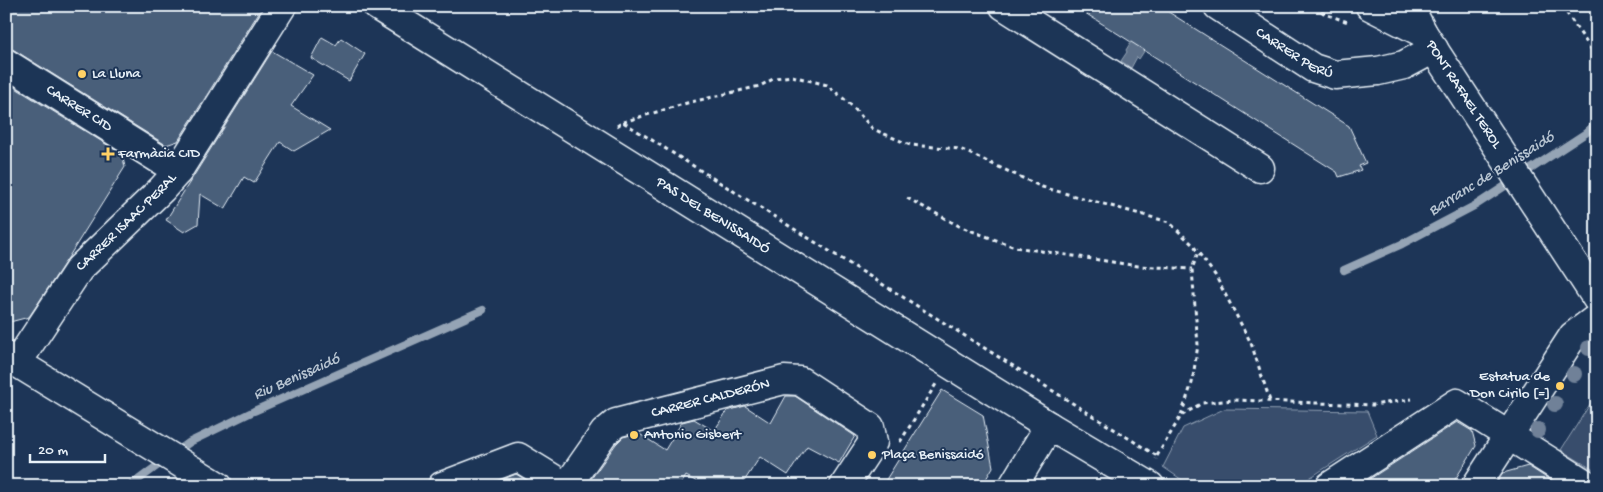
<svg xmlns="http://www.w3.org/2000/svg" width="1603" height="492" font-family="'Gochi Hand',sans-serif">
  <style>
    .green { fill: #374d6c; stroke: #909fb2 }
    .water { fill: #5d7089; stroke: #95a4b5 }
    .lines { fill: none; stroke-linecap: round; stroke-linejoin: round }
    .stream { stroke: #95a4b5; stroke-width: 8 }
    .building { fill: #495e7a; stroke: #e8f1f8 }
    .minor-casing { stroke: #e8f1f8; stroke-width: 31 }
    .major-casing { stroke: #e8f1f8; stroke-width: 31 }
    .path { stroke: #e8f1f8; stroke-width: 3; stroke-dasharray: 4 4; stroke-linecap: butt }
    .minor { stroke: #1d3557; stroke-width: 28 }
    .major { stroke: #1d3557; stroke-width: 28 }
    .tree { fill: #708198 }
    .poi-dot { fill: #ffd166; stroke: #1d3557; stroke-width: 2 }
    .labels { text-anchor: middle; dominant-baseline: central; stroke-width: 4; stroke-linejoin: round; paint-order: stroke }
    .street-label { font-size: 15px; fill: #e8f1f8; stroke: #1d3557 }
    .poi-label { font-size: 15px; fill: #e8f1f8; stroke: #1d3557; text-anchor: start }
    .water-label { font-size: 16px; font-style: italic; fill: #b7c4d1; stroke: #1d3557 }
  </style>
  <rect width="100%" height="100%" fill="#1d3557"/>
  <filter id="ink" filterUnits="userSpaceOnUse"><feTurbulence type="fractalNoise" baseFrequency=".02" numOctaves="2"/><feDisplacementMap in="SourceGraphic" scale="10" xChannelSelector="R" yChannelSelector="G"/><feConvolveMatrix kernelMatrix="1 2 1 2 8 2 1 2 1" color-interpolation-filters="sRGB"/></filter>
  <g filter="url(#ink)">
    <g class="green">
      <polygon points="1597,393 1597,472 1561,450"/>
      <polygon points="1224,409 1367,411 1377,435 1297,486 1191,486 1163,467 1183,428"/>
    </g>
    <polygon class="water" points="1140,27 1154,36 1139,59 1137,57 1131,68 1121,61 1127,52 1126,50"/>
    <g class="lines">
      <g class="stream">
        <polyline points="1344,270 1402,244 1476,205 1586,133 1597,122"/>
        <polyline points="175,453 190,442 254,411 483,310"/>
        <polyline points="130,486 165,460"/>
      </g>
    </g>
    <g class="building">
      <polygon points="6,6 263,6 178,141 166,145 14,50 6,47"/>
      <polygon points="1074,6 1159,6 1349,126 1366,163 1359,166 1361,170 1339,177 1337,172"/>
      <polygon points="322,37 336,45 341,38 365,54 349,81 311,58"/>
      <polygon points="272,51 313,75 291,106 330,130 294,151 280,142 254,183 244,177 225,209 200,194 198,224 184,232 166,220"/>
      <polygon points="6,82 122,154 125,167 68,258 29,317 6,323"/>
      <polygon points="942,390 983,415 993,467 982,486 882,486"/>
      <polygon points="786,396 795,396 855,436 839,463 807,446 788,475 760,457 741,486 705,486 686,476 680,486 586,486 616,444 623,437 638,433 665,450 682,422 694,419 714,431 727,411 745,406 771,423"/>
      <polygon points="1457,422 1472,431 1476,446 1451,486 1359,486"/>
      <polygon points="1528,466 1559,486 1495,486 1503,473"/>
      <polygon points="516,474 531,483 530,486 486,486"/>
    </g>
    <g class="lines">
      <g class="minor-casing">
        <g id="minor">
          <polyline points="1004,6 1260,168"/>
          <path id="s1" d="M 1218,6 L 1313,68 L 1335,75 L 1378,71 L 1404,65 L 1434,49"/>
          <polyline points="1370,6 1423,33"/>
          <path id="s2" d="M 1409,6 L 1423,33 L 1597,299"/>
          <path id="s3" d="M 6,63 L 178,171"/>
          <path id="s4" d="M 17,363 L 79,269 L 162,189 L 178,171 L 282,6"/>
          <polyline points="442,486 518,457 565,486"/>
          <path id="s5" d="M 567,486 L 604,433 L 616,423 L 784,380 L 800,381 L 870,427 L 873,442 L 844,486"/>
          <polyline points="1013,486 1049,426"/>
          <polyline points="1330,486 1457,403 1589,486"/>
          <polyline points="1476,486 1573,336 1597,318"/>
        </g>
      </g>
      <g class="major-casing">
        <g id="major">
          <path id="s6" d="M 377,6 L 1049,426 L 1150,486"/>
          <polyline points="6,356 218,486"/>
        </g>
      </g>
      <g class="path">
        <polyline points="1315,6 1325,14 1348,22"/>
        <polyline points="1562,6 1597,58"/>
        <polyline points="623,122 687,103 760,86 775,78 792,76 827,85 850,104 873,129 910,145 960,149 1042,187 1169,222 1192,244 1215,275 1251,343 1270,401"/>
        <polyline points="617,126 623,122 1157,456 1156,459"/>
        <polyline points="907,198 961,227 1015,247 1138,266 1192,269"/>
        <polyline points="1181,415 1192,383 1198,345 1192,269 1198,253"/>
        <polyline points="900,442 936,384"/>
        <polyline points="1157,456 1181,416 1202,403 1234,400 1373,405 1412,399"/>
      </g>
      <use href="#minor" class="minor"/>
      <use href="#major" class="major"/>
    </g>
    <g class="tree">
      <circle cx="1589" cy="348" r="8"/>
      <circle cx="1574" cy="374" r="8"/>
      <circle cx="1555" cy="404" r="8"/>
      <circle cx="1538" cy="430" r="8"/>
    </g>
  </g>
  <g class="poi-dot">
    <circle cx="82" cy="74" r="5"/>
    <path d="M105.5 146.5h5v5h5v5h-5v5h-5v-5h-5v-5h5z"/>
    <circle cx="1560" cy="386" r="5"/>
    <circle cx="634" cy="435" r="5"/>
    <circle cx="872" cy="455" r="5"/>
  </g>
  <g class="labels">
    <g class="street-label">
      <text stroke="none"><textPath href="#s1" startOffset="90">CARRER PERÚ</textPath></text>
      <text stroke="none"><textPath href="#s2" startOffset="104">PONT RAFAEL TEROL</textPath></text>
      <text stroke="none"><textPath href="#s3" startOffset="86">CARRER CID</textPath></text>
      <text stroke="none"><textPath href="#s6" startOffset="396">PAS DEL BENISSAIDÓ</textPath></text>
      <text stroke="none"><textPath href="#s4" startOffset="179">CARRER ISAAC PERAL</textPath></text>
      <text stroke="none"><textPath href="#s5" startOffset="178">CARRER CALDERÓN</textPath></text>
    </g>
    <g class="poi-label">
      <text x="92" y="74">La Lluna</text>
      <text x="118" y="154">Farmàcia CID</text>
      <text x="1550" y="377" text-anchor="end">Estatua de<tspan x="1550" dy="17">Don Cirilo [=]</tspan></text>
      <text x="644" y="435">Antonio Gisbert</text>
      <text x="882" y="455">Plaça Benissaidó</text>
    </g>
    <g class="water-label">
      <text transform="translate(1492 175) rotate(-32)">Barranc de Benissaidó</text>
      <text transform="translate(297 378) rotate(-24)">Riu Benissaidó</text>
    </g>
  </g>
  <rect width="1603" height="492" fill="none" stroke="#1d3557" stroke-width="25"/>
  <rect x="12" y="12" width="1578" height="467" fill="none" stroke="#e8f1f8" stroke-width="2" filter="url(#ink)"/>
  <path d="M30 454v8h75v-8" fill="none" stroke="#e8f1f8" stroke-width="2.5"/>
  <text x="38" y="454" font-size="15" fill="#e8f1f8" stroke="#1d3557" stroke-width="4" paint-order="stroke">20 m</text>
</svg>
